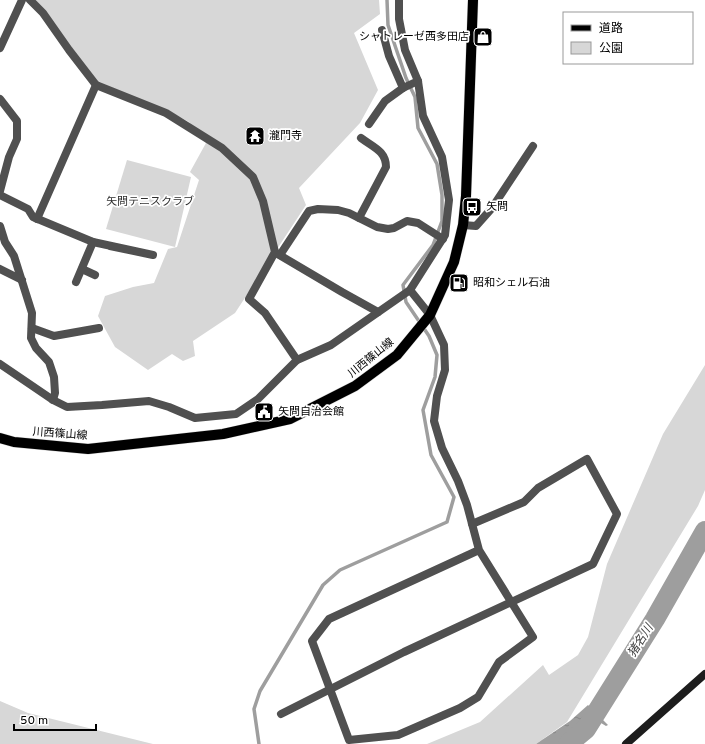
<svg xmlns="http://www.w3.org/2000/svg" width="705" height="744" font-family="Overpass,'Noto Sans JP',sans-serif">
  <style>
    .green { fill: #d7d7d7 }
    .water { fill: url(#water-ripples) }
    .lines { fill: none; stroke-linecap: round; stroke-linejoin: round }
    .stream { stroke: #9e9e9e; stroke-width: 3.5 }
    .river { stroke: #9e9e9e; stroke-width: 20 }
    .primary-casing { stroke: #dbdbdb; stroke-width: 11 }
    .street { stroke: #505050; stroke-width: 8 }
    .secondary { stroke: #1d1d1d; stroke-width: 8 }
    .primary { stroke: #000; stroke-width: 10 }
    .labels { text-anchor: middle; dominant-baseline: central; stroke-width: 3.5; stroke-linejoin: round; paint-order: stroke }
    .poi-label { font-size: 11px; fill: #000; stroke: #fff; text-anchor: start }
    .park-label { font-size: 11px; fill: #2e2e2e; stroke: #fff }
    .street-label { font-size: 11px; fill: #000; stroke: #fff }
    .water-label { font-size: 12px; font-style: italic; fill: #3f3f3f; stroke: #fff }
  </style>
  <defs>
    <pattern id="water-ripples" width="26" height="14" patternUnits="userSpaceOnUse"><rect width="26" height="14" fill="#9e9e9e"/><path d="M2 4q2-2 4 0t4 0M15 11q2-2 4 0t4 0" fill="none" stroke="#868686"/></pattern>
  </defs>
  <rect width="100%" height="100%" fill="#fff"/>
  <g class="green">
    <polygon points="33,0 379,0 380,14 354,33 378,90 360,123 299,188 306,205 235,313 193,341 195,356 183,361 172,354 148,370 115,347 98,316 105,296 133,287 154,283 168,249 177,247 199,180 190,172 206,143 189,122 169,111 97,83"/>
    <polygon points="127,160 191,177 175,247 106,229"/>
    <polygon points="705,365 705,490 698,506 567,722 536,744 427,744 480,722 543,665 549,675 578,655 588,637 607,564 663,434"/>
    <polygon points="0,701 28,713 153,744 0,744"/>
  </g>
  <polygon class="water" points="588,705 608,725 606,726 601,723 592,736 589,735 582,744 536,744 570,721"/>
  <g class="lines">
    <polyline class="stream" points="259,744 254,709 260,691 323,585 340,570 447,522 454,497 431,455 423,410 435,377 437,355 429,336 406,302 403,285 433,245 442,221 442,195 437,164 418,128 415,97 406,78 388,25 387,0"/>
    <polyline class="river" points="568,744 586,729 655,619 705,531"/>
    <g class="primary-casing">
      <polyline id="primary" points="0,438 14,442 88,449 223,434 290,419 355,386 397,355 430,315 454,262 463,225 466,196 473,0"/>
    </g>
    <g class="street">
      <polyline points="30,0 43,13 69,50 96,85 166,113 222,148 253,177 263,201 275,252 249,299 265,313 297,360"/>
      <polyline points="382,30 389,56 403,88"/>
      <polyline points="0,48 22,0"/>
      <polyline points="0,99 17,121 17,139 9,157 0,191"/>
      <polyline points="369,124 385,101 403,88 418,81"/>
      <polyline points="0,195 28,209 33,217 93,242 153,255 110,246"/>
      <path d="M 359,218 L 386,167 C 386,151 373,147 361,138"/>
      <polyline points="37,219 96,85"/>
      <polyline points="463,225 476,226 492,208 533,146"/>
      <polyline points="0,226 5,242 14,256 32,313 31,338 36,348 49,362 54,377 55,393 53,400"/>
      <polyline points="276,253 342,292 378,312"/>
      <polyline points="280,255 309,211 318,209 338,210 349,213 377,227 388,229 394,228 407,221 418,223 443,239"/>
      <polyline points="0,269 22,280"/>
      <polyline points="82,269 95,275"/>
      <polyline points="76,282 93,242"/>
      <polyline points="410,290 430,315 444,345 445,370 437,396 434,421 442,448 458,481 467,505 479,550 533,637 499,662 478,697 460,708 398,735 349,740 312,641 329,619 479,550"/>
      <polyline points="32,328 54,336 99,328"/>
      <polyline points="0,364 53,400 67,407 102,405 149,401 169,407 195,418 236,414 258,399 297,360 331,345 410,290 445,235 449,200 442,157 423,116 418,81 405,50 399,19 399,0"/>
      <polyline points="281,714 404,652 593,564 617,514 587,459 538,488 524,502 472,524"/>
    </g>
    <polyline class="secondary" points="626,744 705,674"/>
    <use href="#primary" class="primary"/>
  </g>
  <defs>
    <g id="shop-square" transform="scale(1)"><rect x="-9" y="-9" width="18" height="18" rx="4" fill="#000" stroke="#fff"/><path d="M-5-2.5h2.3a2.7 3.5 0 0 1 5.4 0H5L5.5 6h-11ZM-1.5-2.5h3a1.5 2.3 0 0 0-3 0Z" fill="#fff"/></g>
    <g id="temple-square" transform="scale(1)"><rect x="-9" y="-9" width="18" height="18" rx="4" fill="#000" stroke="#fff"/><path d="M0-6L5-2H3V0L6.5 2.5H4V6H1.5V3h-3V6H-4V2.5H-6.5L-3 0V-2H-5Z" fill="#fff"/></g>
    <g id="bus-square" transform="scale(1)"><rect x="-9" y="-9" width="18" height="18" rx="4" fill="#000" stroke="#fff"/><path d="M-5-6H5V4H4V6H2V4H-2V6H-4V4H-5ZM-3.5-4V0h7V-4ZM-3.5 1.2v1.5H-2V1.2ZM2 1.2v1.5H3.5V1.2Z" fill="#fff"/></g>
    <g id="fuel-square" transform="scale(1)"><rect x="-9" y="-9" width="18" height="18" rx="4" fill="#000" stroke="#fff"/><path d="M-5.5-6h7V0h2V4h1.3V-2.5L3-4.5l.8-.8L6-3V5H2.5V1h-1V6h-7ZM-4.2-4.7v3.2H.2V-4.7Z" fill="#fff"/></g>
    <g id="civic-square" transform="scale(1)"><rect x="-9" y="-9" width="18" height="18" rx="4" fill="#000" stroke="#fff"/><path d="M-.6-6.5H3V-4.5H.6V-3L4-1V1h2V6H-6V1h2V-1L-.6-3ZM-1.2 2.5V6h2.4V2.5Z" fill="#fff"/></g>
  </defs>
  <g fill-rule="evenodd">
    <use href="#shop-square" x="483" y="37"/>
    <use href="#temple-square" x="255" y="136"/>
    <use href="#bus-square" x="472" y="207"/>
    <use href="#fuel-square" x="459" y="283"/>
    <use href="#civic-square" x="264" y="412"/>
  </g>
  <g class="labels">
    <g class="poi-label">
      <text x="469" y="37" text-anchor="end">シャトレーゼ西多田店</text>
      <text x="269" y="136">瀧門寺</text>
      <text x="486" y="207">矢問</text>
      <text x="473" y="283">昭和シェル石油</text>
      <text x="278" y="412">矢問自治会館</text>
    </g>
    <g class="park-label">
      <text x="150" y="202">矢問テニスクラブ</text>
    </g>
    <g class="street-label">
      <text transform="translate(371 358) rotate(-39)">川西篠山線</text>
      <text transform="translate(60 434) rotate(4)">川西篠山線</text>
    </g>
    <g class="water-label">
      <text transform="translate(641 641) rotate(-58)">猪名川</text>
    </g>
  </g>
  <rect x="563" y="12" width="130" height="52" fill="#ffffff" stroke="#999999"/>
  <rect x="571" y="25" width="20" height="6" fill="#000000" stroke="#999999"/>
  <text x="599" y="32" font-size="12" fill="#000000">道路</text>
  <rect x="571" y="42" width="20" height="12" fill="#d7d7d7" stroke="#999999"/>
  <text x="599" y="52" font-size="12" fill="#000000">公園</text>
  <path d="M14 724v6h82v-6" fill="none" stroke="#000000" stroke-width="2"/>
  <text x="20" y="724" font-size="12" fill="#000000" stroke="#ffffff" stroke-width="3" paint-order="stroke">50 m</text>
</svg>
